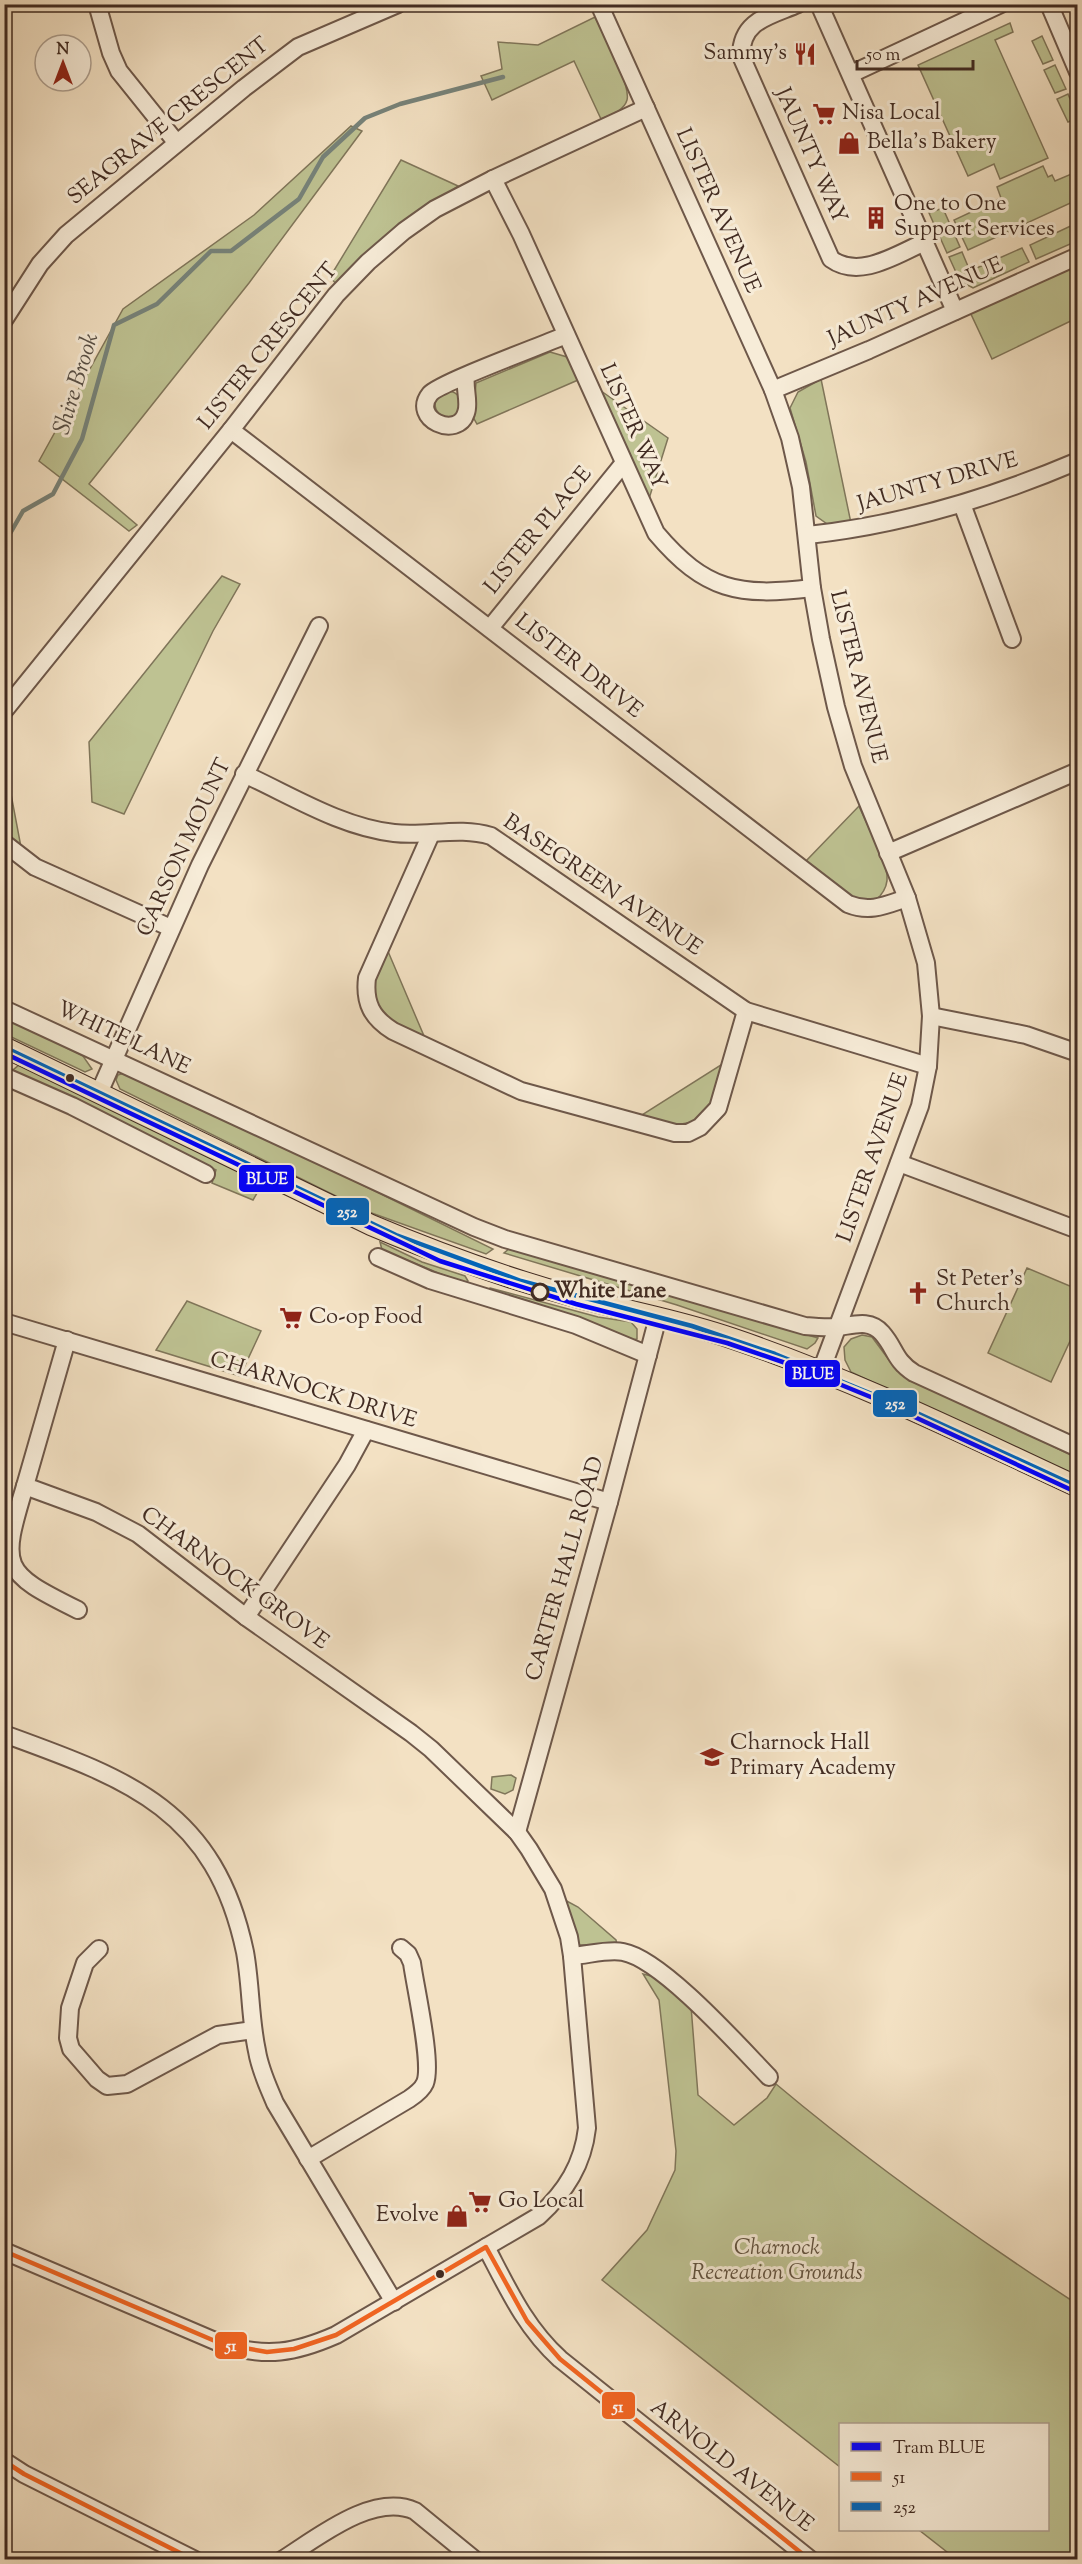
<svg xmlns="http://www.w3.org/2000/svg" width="1082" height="2564" font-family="'Sorts Mill Goudy',serif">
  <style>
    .green { fill: #bec292; stroke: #80765a; stroke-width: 1.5 }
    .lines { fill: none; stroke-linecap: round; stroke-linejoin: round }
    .stream { stroke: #77837a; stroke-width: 4.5 }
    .minor-casing { stroke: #6e584a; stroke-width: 20 }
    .major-casing { stroke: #412b22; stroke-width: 22 }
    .minor { stroke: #f7ecd8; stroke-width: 16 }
    .major { stroke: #f3e1c3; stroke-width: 20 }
    .bus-1-casing { stroke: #f7ecd8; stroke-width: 9 }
    .bus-2-casing { stroke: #f7ecd8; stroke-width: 9 }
    .bus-1 { stroke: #f26522; stroke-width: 4.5 }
    .bus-2 { stroke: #0065bd; stroke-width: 4.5 }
    .tram-1-casing { stroke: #f7ecd8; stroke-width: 9 }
    .tram-1 { stroke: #00f; stroke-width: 4.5 }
    .bus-dot { fill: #412b22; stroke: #f7ecd8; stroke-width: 2 }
    .stop-dot { fill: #f7ecd8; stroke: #412b22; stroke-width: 3 }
    .labels { text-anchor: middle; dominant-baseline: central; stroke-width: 6; stroke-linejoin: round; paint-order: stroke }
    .poi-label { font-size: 22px; fill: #412b22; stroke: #f7ecd8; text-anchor: start }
    .street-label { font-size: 22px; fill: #412b22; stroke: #f7ecd8 }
    .stop-label { font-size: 22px; font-weight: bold; fill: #412b22; stroke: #f7ecd8; text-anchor: start }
    .park-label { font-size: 22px; font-style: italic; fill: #60513e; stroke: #f7ecd8 }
    .water-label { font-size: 24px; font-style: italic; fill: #585047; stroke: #f7ecd8 }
    .line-badge { stroke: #f7ecd8; stroke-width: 2 }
    .badge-label { font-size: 16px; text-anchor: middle; font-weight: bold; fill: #fff }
  </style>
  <rect width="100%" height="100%" fill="#f3e1c3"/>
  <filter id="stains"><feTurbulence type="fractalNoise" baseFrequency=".00333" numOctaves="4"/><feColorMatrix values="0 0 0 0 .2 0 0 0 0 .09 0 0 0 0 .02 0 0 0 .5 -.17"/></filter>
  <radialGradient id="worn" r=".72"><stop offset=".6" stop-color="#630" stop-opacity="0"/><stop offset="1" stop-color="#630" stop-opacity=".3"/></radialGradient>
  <g class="green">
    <path d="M 595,17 C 603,34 631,84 627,100 C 624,111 610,115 601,119 L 574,61 L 492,100 L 481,76 L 502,69 L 498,42 L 538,45 Z"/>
    <polygon points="1010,23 1013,32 995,40 1048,158 1000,179 994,164 968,176 918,65"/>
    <polygon points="1042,36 1053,60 1043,64 1032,41"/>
    <polygon points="1055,65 1066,89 1055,93 1044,70"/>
    <polygon points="1068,94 1078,118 1068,122 1057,99"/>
    <polygon points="351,126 362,131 249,283 89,484 137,525 129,531 39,461 123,309 254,215"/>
    <polygon points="401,160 458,186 429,206 337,285 330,277"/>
    <polygon points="1043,166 1048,177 1052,175 1055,181 1076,172 1077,200 968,250 954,220 1001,198 997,187"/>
    <polygon points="940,209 945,213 960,247 947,253 929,213"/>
    <polygon points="1077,223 1077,241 1036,259 1030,245"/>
    <polygon points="1022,248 1029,262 973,288 960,281 949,257 962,252 970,271"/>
    <polygon points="1077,264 1077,318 992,359 970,312"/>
    <polygon points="550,352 567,357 578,380 477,424 473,417 476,383"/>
    <polygon points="821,379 851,523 830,526 816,516 806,462 790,408 798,392"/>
    <polygon points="594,386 668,438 648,502"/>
    <circle cx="448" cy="404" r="13"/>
    <polygon points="222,576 240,584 213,631 124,814 92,802 89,742"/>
    <polygon points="4,757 21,847 5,833"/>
    <path d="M 859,806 C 866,823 885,859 887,875 C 888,884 885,890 880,896 C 862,915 820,873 806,861 Z"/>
    <path d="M 387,949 L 424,1036 C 399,1026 366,1013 374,979 C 376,969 383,959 387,949 Z"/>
    <polygon points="5,1017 83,1056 92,1069 85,1072 5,1034"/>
    <path d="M 724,1063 C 720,1075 716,1099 709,1109 C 693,1133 660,1122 637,1118 Z"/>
    <polygon points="19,1065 263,1183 253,1200 212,1183 216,1170 49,1091 13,1070"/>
    <polygon points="124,1073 269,1139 493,1249 486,1254 366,1211 120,1089 116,1080 118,1075"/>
    <polygon points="380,1242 422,1262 465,1276 468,1281 463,1283 382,1250"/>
    <polygon points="510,1248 818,1338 815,1343 807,1349 677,1305 504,1253"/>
    <polygon points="1027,1268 1077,1289 1077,1326 1051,1382 988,1353"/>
    <polygon points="490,1288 598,1317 631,1322 637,1329 637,1339 633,1340 487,1291"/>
    <polygon points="187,1301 261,1331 240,1376 156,1350"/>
    <polygon points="862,1335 872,1337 897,1371 1077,1458 1077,1478 851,1372 845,1360 844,1347 851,1339"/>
    <polygon points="511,1775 516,1778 513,1790 505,1794 491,1789 492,1777"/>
    <polygon points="563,1899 578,1907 616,1940 617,1945 577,1945"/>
    <path d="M 643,1974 L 655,1977 L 691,2006 L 698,2095 L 734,2125 L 767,2098 L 776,2084 C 871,2164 973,2236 1077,2304 L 1077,2559 L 956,2559 L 919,2530 L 1048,2530 L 1048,2424 L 840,2424 L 840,2467 L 602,2280 L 647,2230 L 675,2170 L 676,2151 L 659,2000 Z"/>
  </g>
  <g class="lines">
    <polyline class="stream" points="4,544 23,511 53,494 82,439 114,325 157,304 211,251 231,251 299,199 323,157 365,118 400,104 503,77"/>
    <g class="minor-casing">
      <g id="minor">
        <polyline points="97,4 111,53 119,71 176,142"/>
        <polyline points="599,4 773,390 790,438 801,487 812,588 821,639 836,707 853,766 907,898 926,963 931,1016 928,1066 920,1106 821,1371"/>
        <path d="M 798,4 C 770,16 741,20 741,56 L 831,259 C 860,280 897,254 925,242"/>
        <polyline points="819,4 955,311"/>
        <polyline points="1049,4 1078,72"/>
        <polyline points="851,74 1001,4"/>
        <path d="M 493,179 L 521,234 L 656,533 C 705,591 739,597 812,588"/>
        <polyline points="4,320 40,264 66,235 244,88 298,47 398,4"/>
        <path d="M 466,377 C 464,388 470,403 466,413 C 458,440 410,419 430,394 C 439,383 546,344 566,335"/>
        <polyline points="773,390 869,350 1078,256"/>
        <path d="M 231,430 L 848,904 C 870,913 886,905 907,898"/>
        <polyline points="962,504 1012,639"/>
        <path d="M 808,535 C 902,525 991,498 1078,461"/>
        <polyline points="490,628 623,464"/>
        <polyline points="4,711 231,430 336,295 368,262 404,231 435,209 493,179 646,108"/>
        <path d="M 244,774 C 292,796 341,827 394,833 C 427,837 459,826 491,836 L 746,1011 L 928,1066"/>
        <path d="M 431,834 L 367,978 C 364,1003 372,1018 393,1031 L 521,1091 L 675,1133 L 688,1133 L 700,1127 L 718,1108 L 746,1011"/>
        <polyline points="4,843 35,867 171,928"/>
        <polyline points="888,853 1078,771"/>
        <path d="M 4,1009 L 474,1227 L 505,1239 L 805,1326 C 816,1327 827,1328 838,1327 C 854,1325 870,1319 882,1333 C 896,1349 894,1360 914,1373 L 1078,1448"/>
        <polyline points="931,1016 1026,1035 1078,1053"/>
        <polyline points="4,1076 72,1106 206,1174"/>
        <polyline points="99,1093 200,865 319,626"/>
        <polyline points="899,1163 1078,1230"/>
        <polyline points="378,1257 430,1280 576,1325 648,1355"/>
        <polyline points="4,1322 609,1502"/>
        <path d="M 25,1486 C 0,1568 1,1572 78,1610"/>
        <polyline points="246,1617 347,1465 366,1430"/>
        <path d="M 4,1734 C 128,1779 215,1809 245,1952 C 251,1985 250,2019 257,2051 C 260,2070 268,2086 275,2103 L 394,2302"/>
        <polyline points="517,1832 609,1502 658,1317"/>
        <polyline points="99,1949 85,1963 70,2008 68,2038 71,2049 97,2079 107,2086 127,2084 218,2035 253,2030"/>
        <path d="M 572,1956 C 588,1955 608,1949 623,1952 C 662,1959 740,2047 769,2077"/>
        <path d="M 308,2159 L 409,2099 C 415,2095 422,2090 425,2083 C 433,2064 415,1986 412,1963 L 408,1954 L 401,1948"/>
        <path d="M 486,2247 C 508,2289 525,2327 560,2359 L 811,2560"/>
        <path d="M 4,2251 L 222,2344 C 266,2358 295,2353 336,2335 L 539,2216 C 566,2191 583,2164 587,2128 L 572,1956 L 569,1937 L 553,1889 L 529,1849 L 517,1832 L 431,1749 L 411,1733 L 246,1617 L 138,1534 L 96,1512 L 25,1486 L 67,1340"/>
        <polyline points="4,2461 24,2474 195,2560"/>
        <path d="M 282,2560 C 317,2538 373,2492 415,2511 L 475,2560"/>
      </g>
    </g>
    <g class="major-casing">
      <path id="major" d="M 4,1047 L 371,1225 C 437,1253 503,1277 572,1296 C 625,1311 679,1320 731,1338 C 850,1378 964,1434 1078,1487"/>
    </g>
    <use href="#minor" class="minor"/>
    <use href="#major" class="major"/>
    <g class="bus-1-casing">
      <g id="bus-1">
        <polyline points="4,2251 222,2344 267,2352 294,2349 336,2335 486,2247 527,2321 560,2359 810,2560"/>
        <polyline points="4,2461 24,2474 194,2560"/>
      </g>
    </g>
    <g class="bus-2-casing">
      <polyline id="bus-2" points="4,1047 396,1235 521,1281 692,1326 775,1354 906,1408 1078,1487"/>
    </g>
    <use href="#bus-1" class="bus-1"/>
    <use href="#bus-2" class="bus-2"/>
    <g class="tram-1-casing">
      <polyline id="tram-1" points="4,1053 440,1261 576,1304 727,1343 800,1368 878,1400 1078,1493"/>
    </g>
    <use href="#tram-1" class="tram-1"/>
  </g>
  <defs>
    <g id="restaurant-bare" transform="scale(1.8)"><path d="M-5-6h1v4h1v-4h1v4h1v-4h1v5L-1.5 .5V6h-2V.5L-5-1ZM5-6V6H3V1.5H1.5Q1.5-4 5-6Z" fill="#8f2418" stroke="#f7ecd8" stroke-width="2.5" paint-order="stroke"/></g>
    <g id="supermarket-bare" transform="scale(1.8)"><path d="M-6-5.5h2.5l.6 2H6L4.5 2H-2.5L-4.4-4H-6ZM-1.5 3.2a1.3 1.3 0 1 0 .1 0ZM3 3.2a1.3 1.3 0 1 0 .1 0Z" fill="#8f2418" stroke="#f7ecd8" stroke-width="2.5" paint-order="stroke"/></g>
    <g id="shop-bare" transform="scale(1.8)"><path d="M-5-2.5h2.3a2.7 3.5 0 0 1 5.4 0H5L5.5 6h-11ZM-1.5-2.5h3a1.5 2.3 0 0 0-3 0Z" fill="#8f2418" stroke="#f7ecd8" stroke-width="2.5" paint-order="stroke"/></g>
    <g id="building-bare" transform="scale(1.8)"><path d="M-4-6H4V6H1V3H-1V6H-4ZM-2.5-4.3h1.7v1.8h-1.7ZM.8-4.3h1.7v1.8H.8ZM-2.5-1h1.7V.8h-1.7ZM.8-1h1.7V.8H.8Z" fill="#8f2418" stroke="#f7ecd8" stroke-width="2.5" paint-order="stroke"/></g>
    <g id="church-bare" transform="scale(1.8)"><path d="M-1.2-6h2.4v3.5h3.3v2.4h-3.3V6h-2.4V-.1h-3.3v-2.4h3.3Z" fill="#8f2418" stroke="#f7ecd8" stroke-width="2.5" paint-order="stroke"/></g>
    <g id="school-bare" transform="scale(1.8)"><path d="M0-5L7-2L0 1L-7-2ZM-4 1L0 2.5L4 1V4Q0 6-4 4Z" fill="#8f2418" stroke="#f7ecd8" stroke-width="2.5" paint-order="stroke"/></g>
  </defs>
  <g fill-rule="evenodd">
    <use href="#restaurant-bare" x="805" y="54"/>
    <use href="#supermarket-bare" x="824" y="114"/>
    <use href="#shop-bare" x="849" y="143"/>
    <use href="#building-bare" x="876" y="218"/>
    <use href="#church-bare" x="918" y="1293"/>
    <use href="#supermarket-bare" x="291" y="1318"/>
    <use href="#school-bare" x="712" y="1757"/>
    <use href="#supermarket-bare" x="480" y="2202"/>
    <use href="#shop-bare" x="457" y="2216"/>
  </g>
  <g class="bus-dot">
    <circle cx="70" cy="1078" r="5"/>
    <circle cx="440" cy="2274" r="5"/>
  </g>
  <circle class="stop-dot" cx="540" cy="1292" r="8"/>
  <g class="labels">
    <g class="poi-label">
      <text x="787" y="54" text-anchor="end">Sammy's</text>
      <text x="842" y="114">Nisa Local</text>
      <text x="867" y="143">Bella’s Bakery</text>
      <text x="894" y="205">One to One<tspan x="894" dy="25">Support Services</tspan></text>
      <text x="936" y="1280">St Peter’s<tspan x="936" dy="25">Church</tspan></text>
      <text x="309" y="1318">Co-op Food</text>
      <text x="730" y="1744">Charnock Hall<tspan x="730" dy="25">Primary Academy</tspan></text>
      <text x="498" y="2202">Go Local</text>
      <text x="439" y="2216" text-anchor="end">Evolve</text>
    </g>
    <g class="street-label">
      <text transform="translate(169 122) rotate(-39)">SEAGRAVE CRESCENT</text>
      <text transform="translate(810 156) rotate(66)">JAUNTY WAY</text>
      <text transform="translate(717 211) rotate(66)">LISTER AVENUE</text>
      <text transform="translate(916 303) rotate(-24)">JAUNTY AVENUE</text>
      <text transform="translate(269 347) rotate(-51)">LISTER CRESCENT</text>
      <text transform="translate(632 427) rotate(66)">LISTER WAY</text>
      <text transform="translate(938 483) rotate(-16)">JAUNTY DRIVE</text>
      <text transform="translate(539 531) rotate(-51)">LISTER PLACE</text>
      <text transform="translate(578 667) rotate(38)">LISTER DRIVE</text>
      <text transform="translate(857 677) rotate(76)">LISTER AVENUE</text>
      <text transform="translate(185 848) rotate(-65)">CARSON MOUNT</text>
      <text transform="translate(602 886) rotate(34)">BASEGREEN AVENUE</text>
      <text transform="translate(123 1039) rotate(25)">WHITE LANE</text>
      <text transform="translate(874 1158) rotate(-71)">LISTER AVENUE</text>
      <text transform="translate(313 1391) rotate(17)">CHARNOCK DRIVE</text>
      <text transform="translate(566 1569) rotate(-74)">CARTER HALL ROAD</text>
      <text transform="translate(234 1579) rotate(36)">CHARNOCK GROVE</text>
      <text transform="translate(731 2467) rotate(38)">ARNOLD AVENUE</text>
    </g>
    <g class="stop-label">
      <text x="554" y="1292">White Lane</text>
    </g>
    <g class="park-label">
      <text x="777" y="2249">Charnock<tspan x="777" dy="25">Recreation Grounds</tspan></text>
    </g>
    <g class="water-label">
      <text transform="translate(77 384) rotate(-73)">Shire Brook</text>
    </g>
  </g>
  <g class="line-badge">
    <rect x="238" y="1164" width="57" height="29" rx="6" fill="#00f"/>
    <rect x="325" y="1197" width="45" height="29" rx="6" fill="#0065bd"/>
    <rect x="784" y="1359" width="57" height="29" rx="6" fill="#00f"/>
    <rect x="872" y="1389" width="46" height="29" rx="6" fill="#0065bd"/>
    <rect x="214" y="2331" width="34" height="29" rx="6" fill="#f26522"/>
    <rect x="601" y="2391" width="35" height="29" rx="6" fill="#f26522"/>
  </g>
  <g class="badge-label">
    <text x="267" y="1184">BLUE</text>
    <text x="347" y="1217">252</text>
    <text x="813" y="1379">BLUE</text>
    <text x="895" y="1409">252</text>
    <text x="231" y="2351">51</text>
    <text x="618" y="2412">51</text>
  </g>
  <rect width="1082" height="2564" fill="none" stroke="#f3e1c3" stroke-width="24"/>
  <rect x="6" y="6" width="1070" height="2552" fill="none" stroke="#412b22" stroke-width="3"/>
  <rect x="12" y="12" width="1058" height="2540" fill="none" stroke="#412b22" stroke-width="1.5"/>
  <rect x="839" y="2423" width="210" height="108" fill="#f7ecd8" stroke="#ae9f8f" stroke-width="1.5"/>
  <rect x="851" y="2442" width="30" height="9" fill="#0000ff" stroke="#ae9f8f" stroke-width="1.5"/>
  <text x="893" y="2453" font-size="18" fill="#412b22">Tram BLUE</text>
  <rect x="851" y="2472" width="30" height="9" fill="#f26522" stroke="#ae9f8f" stroke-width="1.5"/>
  <text x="893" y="2483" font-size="18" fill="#412b22">51</text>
  <rect x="851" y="2502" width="30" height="9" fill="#0065bd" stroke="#ae9f8f" stroke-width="1.5"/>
  <text x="893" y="2513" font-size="18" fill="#412b22">252</text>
  <g transform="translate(63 63)"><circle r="28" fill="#f7ecd8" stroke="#ae9f8f" stroke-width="1.5"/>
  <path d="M0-4.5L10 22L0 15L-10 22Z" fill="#8f2418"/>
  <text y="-9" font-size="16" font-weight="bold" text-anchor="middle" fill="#412b22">N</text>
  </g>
  <path d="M857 60v9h116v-9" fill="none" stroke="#412b22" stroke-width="3"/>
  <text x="866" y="60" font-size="18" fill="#412b22" stroke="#f7ecd8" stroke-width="4.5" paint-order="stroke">50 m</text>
  <rect width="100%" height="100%" filter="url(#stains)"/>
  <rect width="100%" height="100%" fill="url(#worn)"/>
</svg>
